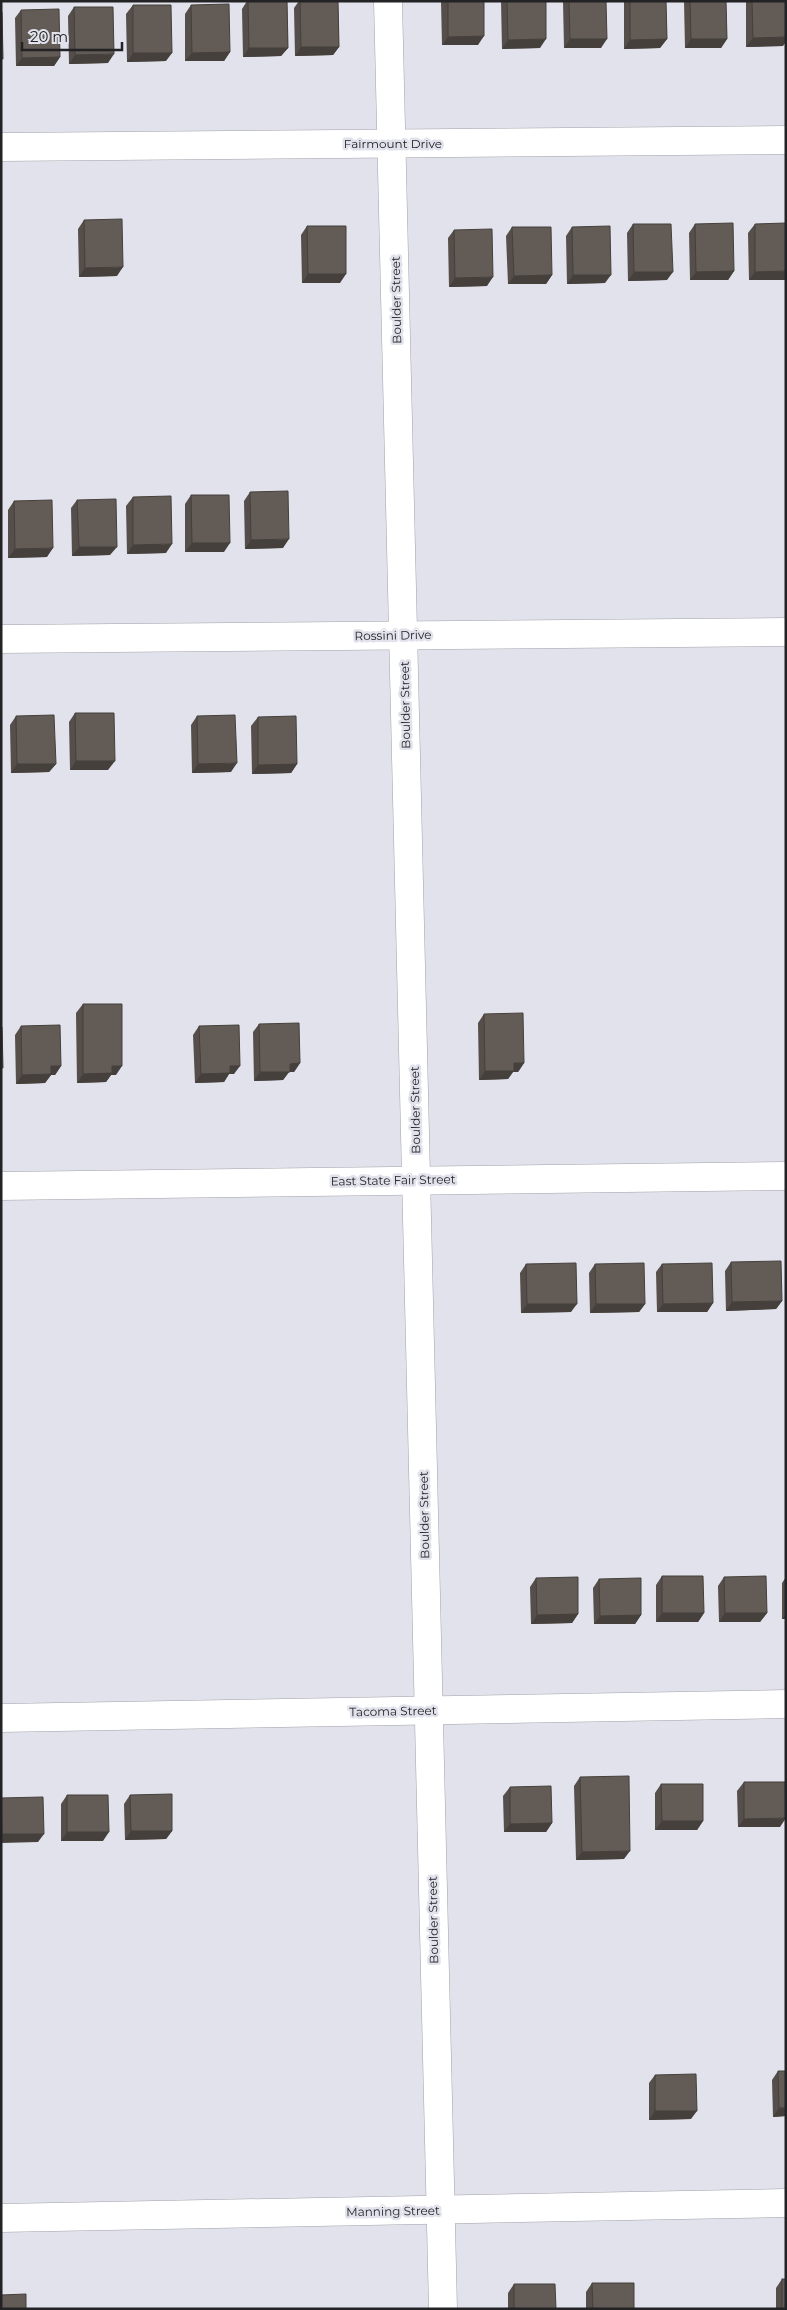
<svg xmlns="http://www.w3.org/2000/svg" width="787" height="2310" font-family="Montserrat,sans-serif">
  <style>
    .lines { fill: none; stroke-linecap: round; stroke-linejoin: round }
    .minor-casing { stroke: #a1a2ab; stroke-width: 29 }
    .tertiary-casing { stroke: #a1a2ab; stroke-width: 29 }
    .minor { stroke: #fff; stroke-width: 28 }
    .tertiary { stroke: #fff; stroke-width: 28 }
    .wall { fill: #554e4a }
    .shaded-wall { fill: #45403c }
    .building { fill: #635b56; stroke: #45403c }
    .labels { text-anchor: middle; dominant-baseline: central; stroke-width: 5; stroke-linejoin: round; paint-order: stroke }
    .street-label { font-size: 12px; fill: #232326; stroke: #e1e2eb }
  </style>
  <rect width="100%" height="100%" fill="#e1e2eb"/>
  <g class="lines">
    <g class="minor-casing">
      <g id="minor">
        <polyline points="388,1 443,2309"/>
        <polyline points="1,147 786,140"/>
        <polyline points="1,639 786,632"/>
        <polyline points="1,1718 786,1704"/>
        <polyline points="1,2218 786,2203"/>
      </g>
    </g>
    <g class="tertiary-casing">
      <polyline id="tertiary" points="1,1186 786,1176"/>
    </g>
    <use href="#minor" class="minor"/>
    <use href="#tertiary" class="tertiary"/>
  </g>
  <g class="wall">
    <polygon points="247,1 287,1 288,48 281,56 243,57 242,9"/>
    <polygon points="299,1 338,1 339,47 333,55 295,56 294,8"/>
    <polygon points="441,1 484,1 478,45 442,45"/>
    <polygon points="501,1 546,1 540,48 502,49"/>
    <polygon points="563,1 606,1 601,48 564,48"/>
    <polygon points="624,1 666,1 667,39 660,48 624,49"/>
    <polygon points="684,1 726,1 727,39 721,48 685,48"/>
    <polygon points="746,1 786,1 783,46 746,47"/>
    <polygon points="133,5 166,61 127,62 126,14"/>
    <polygon points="191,5 230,52 224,61 185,61 185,14"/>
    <polygon points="74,7 108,63 69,64 68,16"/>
    <polygon points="21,10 60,57 54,66 16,66 15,18"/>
    <polygon points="84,220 117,276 79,277 78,229"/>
    <polygon points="633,224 667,280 628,281 627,233"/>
    <polygon points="695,224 734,271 728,280 690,280 689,233"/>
    <polygon points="755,224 786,280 749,280 748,233"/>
    <polygon points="307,226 340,283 302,283 301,235"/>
    <polygon points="512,227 552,275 546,284 508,284 506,236"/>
    <polygon points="572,227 605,283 567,284 566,236"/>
    <polygon points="454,230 487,286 449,287 448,238"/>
    <polygon points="250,492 283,548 245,549 244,501"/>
    <polygon points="191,495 224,552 185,552 185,504"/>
    <polygon points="133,497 166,553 127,554 126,506"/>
    <polygon points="77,500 110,555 72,556 71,508"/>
    <polygon points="14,501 47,557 8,558 8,510"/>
    <polygon points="75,713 108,770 70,770 69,722"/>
    <polygon points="16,716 56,764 49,772 11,773 10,725"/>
    <polygon points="197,716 231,772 192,773 191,725"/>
    <polygon points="258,717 297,764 291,773 252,774 251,726"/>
    <polygon points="83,1004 116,1075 111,1075 106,1082 77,1083 76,1013"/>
    <polygon points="484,1014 524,1063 518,1072 513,1072 508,1079 479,1080 478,1023"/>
    <polygon points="259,1024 300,1063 294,1072 289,1072 283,1080 254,1081 253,1032"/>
    <polygon points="21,1026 61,1066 55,1075 51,1075 45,1083 16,1084 15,1035"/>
    <polygon points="199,1026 234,1074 229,1074 224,1082 195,1083 193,1035"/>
    <polygon points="731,1262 782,1301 776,1309 726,1311 725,1271"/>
    <polygon points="526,1264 571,1312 521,1313 520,1273"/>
    <polygon points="595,1264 645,1304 639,1312 590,1313 589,1273"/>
    <polygon points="662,1264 713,1303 707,1312 657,1312 656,1272"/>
    <polygon points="662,1576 704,1613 698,1622 656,1622 656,1585"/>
    <polygon points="724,1577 767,1613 760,1622 719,1622 718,1586"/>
    <polygon points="786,1577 786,1619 782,1619 782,1583"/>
    <polygon points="536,1578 578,1614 572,1623 531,1624 530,1587"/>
    <polygon points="599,1579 641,1615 635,1624 594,1624 593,1588"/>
    <polygon points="580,1777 624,1859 576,1860 574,1786"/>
    <polygon points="744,1782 780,1827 738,1827 737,1791"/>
    <polygon points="661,1784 703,1821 697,1830 655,1830 655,1793"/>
    <polygon points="510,1787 552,1823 546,1832 504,1832 503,1796"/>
    <polygon points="67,1795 103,1841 61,1841 61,1804"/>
    <polygon points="130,1795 172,1831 166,1839 125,1840 124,1804"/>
    <polygon points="778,2071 786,2116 773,2117 772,2080"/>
    <polygon points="655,2075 691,2119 649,2120 649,2083"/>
    <polygon points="782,2279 786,2309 776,2309 776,2288"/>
    <polygon points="592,2283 634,2309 586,2309 586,2292"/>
    <polygon points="514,2284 556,2309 508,2309 508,2293"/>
  </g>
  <g class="shaded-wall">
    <polygon points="484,36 478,45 442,45 448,37"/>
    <polygon points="786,37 786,42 783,46 746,47 753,38"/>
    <polygon points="546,39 540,48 502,49 508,40"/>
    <polygon points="570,39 607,39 601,48 564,48"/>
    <polygon points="667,39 660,48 624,49 630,40"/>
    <polygon points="691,39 727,39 721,48 685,48"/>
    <polygon points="301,47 339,47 333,55 295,56"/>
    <polygon points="249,48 288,48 281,56 243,57"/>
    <polygon points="230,52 224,61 185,61 192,53"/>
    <polygon points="133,53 172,53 166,61 127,62"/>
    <polygon points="114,54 108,63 69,64 75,55"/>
    <polygon points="60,57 54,66 16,66 22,58"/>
    <polygon points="123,267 117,276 79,277 85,268"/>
    <polygon points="734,271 728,280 690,280 696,272"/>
    <polygon points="786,271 786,280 749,280 755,272"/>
    <polygon points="634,272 673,272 667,280 628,281"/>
    <polygon points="308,274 346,274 340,283 302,283"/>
    <polygon points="552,275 546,284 508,284 514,276"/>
    <polygon points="573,275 611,275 605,283 567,284"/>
    <polygon points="493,277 487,286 449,287 455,278"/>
    <polygon points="289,539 283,548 245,549 251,540"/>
    <polygon points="192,543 230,543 224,552 185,552"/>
    <polygon points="172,544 166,553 127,554 133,545"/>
    <polygon points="79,547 117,547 110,555 72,556"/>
    <polygon points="53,548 47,557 8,558 15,549"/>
    <polygon points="76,761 115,761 108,770 70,770"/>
    <polygon points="237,763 231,772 192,773 198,764"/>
    <polygon points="17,764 56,764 49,772 11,773"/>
    <polygon points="297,764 291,773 252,774 258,765"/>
    <polygon points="300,1063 294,1072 289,1072 283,1080 254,1081 260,1072 290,1064"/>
    <polygon points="514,1063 524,1063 518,1072 513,1072 508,1079 479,1080 485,1071"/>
    <polygon points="51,1066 61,1066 55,1075 51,1075 45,1083 16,1084 22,1075"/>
    <polygon points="112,1066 122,1066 116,1075 111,1075 106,1082 77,1083 83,1074"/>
    <polygon points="230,1066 240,1066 234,1074 229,1074 224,1082 195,1083 201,1074"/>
    <polygon points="782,1301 776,1309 726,1311 732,1302"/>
    <polygon points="713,1303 707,1312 657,1312 663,1304"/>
    <polygon points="527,1304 577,1304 571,1312 521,1313"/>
    <polygon points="596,1304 645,1304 639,1312 590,1313"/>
    <polygon points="662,1613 704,1613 698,1622 656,1622"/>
    <polygon points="725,1613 767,1613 760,1622 719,1622"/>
    <polygon points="578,1614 572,1623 531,1624 537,1615"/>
    <polygon points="786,1614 786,1619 782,1619"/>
    <polygon points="641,1615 635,1624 594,1624 600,1616"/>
    <polygon points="786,1818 780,1827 738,1827 744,1819"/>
    <polygon points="662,1821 703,1821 697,1830 655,1830"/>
    <polygon points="552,1823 546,1832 504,1832 510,1824"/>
    <polygon points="131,1831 172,1831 166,1839 125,1840"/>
    <polygon points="67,1832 109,1832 103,1841 61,1841"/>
    <polygon points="2,1834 44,1834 38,1842 1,1843"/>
    <polygon points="630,1851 624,1859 576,1860 582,1852"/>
    <polygon points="779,2108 786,2108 786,2116 773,2117"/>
    <polygon points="655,2111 697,2111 691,2119 649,2120"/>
  </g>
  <g class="building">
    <polygon points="248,1 287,1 288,48 249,48"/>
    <polygon points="300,1 338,1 339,47 301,47"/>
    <polygon points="448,1 484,1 484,36 448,37"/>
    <polygon points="507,1 546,1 546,39 508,40"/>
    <polygon points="569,1 606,1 607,39 570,39"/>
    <polygon points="630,1 666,1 667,39 630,40"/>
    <polygon points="690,1 726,1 727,39 691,39"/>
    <polygon points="752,1 786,1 786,37 753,38"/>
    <polygon points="229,4 230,52 192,53 191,5"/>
    <polygon points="133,5 171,5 172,53 133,53"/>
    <polygon points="74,7 113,7 114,54 75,55"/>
    <polygon points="59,9 60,57 22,58 21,10"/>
    <polygon points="1,12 2,12 3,59 1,59"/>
    <polygon points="122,219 123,267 85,268 84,220"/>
    <polygon points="733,223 734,271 696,272 695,224"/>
    <polygon points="786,223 786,271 755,272 755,224"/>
    <polygon points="633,224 671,224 673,272 634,272"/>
    <polygon points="307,226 346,226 346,274 308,274"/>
    <polygon points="610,226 611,275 573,275 572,227"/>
    <polygon points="512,227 551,227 552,275 514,276"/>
    <polygon points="492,229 493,277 455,278 454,230"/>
    <polygon points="288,491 289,539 251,540 250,492"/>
    <polygon points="191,495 229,495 230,543 192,543"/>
    <polygon points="171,496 172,544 133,545 133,497"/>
    <polygon points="116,499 117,547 79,547 77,500"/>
    <polygon points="52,500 53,548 15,549 14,501"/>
    <polygon points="75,713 114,713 115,761 76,761"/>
    <polygon points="54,715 56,764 17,764 16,716"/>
    <polygon points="235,715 237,763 198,764 197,716"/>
    <polygon points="296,716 297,764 258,765 258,717"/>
    <polygon points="83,1004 122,1004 122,1066 112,1066 112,1073 83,1074"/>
    <polygon points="523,1013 524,1063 514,1063 514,1071 485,1071 484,1014"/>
    <polygon points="299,1023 300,1063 290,1064 290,1072 260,1072 259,1024"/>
    <polygon points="60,1025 61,1066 51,1066 51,1074 22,1075 21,1026"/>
    <polygon points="239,1025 240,1066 230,1066 230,1073 201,1074 199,1026"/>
    <polygon points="1,1027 2,1027 3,1068 1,1068"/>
    <polygon points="781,1261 782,1301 732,1302 731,1262"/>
    <polygon points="576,1263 577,1304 527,1304 526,1264"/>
    <polygon points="644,1263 645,1304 596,1304 595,1264"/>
    <polygon points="712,1263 713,1303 663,1304 662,1264"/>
    <polygon points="662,1576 703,1576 704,1613 662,1613"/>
    <polygon points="766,1576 767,1613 725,1613 724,1577"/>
    <polygon points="578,1577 578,1614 537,1615 536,1578"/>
    <polygon points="641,1578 641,1615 600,1616 599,1579"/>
    <polygon points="629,1776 630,1851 582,1852 580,1777"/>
    <polygon points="744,1782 785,1782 786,1818 744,1819"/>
    <polygon points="661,1784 703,1784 703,1821 662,1821"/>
    <polygon points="551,1786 552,1823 510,1824 510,1787"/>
    <polygon points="172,1794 172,1831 131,1831 130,1795"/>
    <polygon points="67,1795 108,1795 109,1832 67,1832"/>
    <polygon points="43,1797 44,1834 2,1834 1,1798"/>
    <polygon points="778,2071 786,2071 786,2108 779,2108"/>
    <polygon points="696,2074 697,2111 655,2111 655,2075"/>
    <rect x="782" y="2279" width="4" height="30"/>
    <polygon points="592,2283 634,2283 634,2309 593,2309"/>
    <polygon points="514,2284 555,2284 556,2309 514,2309"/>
    <polygon points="26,2294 26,2309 1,2309 1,2295"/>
  </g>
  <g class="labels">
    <g class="street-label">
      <text x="393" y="143">Fairmount Drive</text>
      <text transform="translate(396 300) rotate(-91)">Boulder Street</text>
      <text transform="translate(393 635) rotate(-1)">Rossini Drive</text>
      <text transform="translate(405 705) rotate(-91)">Boulder Street</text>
      <text transform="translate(415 1110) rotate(-91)">Boulder Street</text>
      <text transform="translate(393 1180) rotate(-1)">East State Fair Street</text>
      <text transform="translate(424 1515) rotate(-91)">Boulder Street</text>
      <text transform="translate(393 1711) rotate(-1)">Tacoma Street</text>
      <text transform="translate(433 1920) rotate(-91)">Boulder Street</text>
      <text transform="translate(393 2211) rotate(-1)">Manning Street</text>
    </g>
  </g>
  <rect width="787" height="2310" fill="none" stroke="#232326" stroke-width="5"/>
  <path d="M22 42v8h100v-8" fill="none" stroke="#232326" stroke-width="2.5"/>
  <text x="30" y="42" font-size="15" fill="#232326" stroke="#e1e2eb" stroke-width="4" paint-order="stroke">20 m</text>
</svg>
